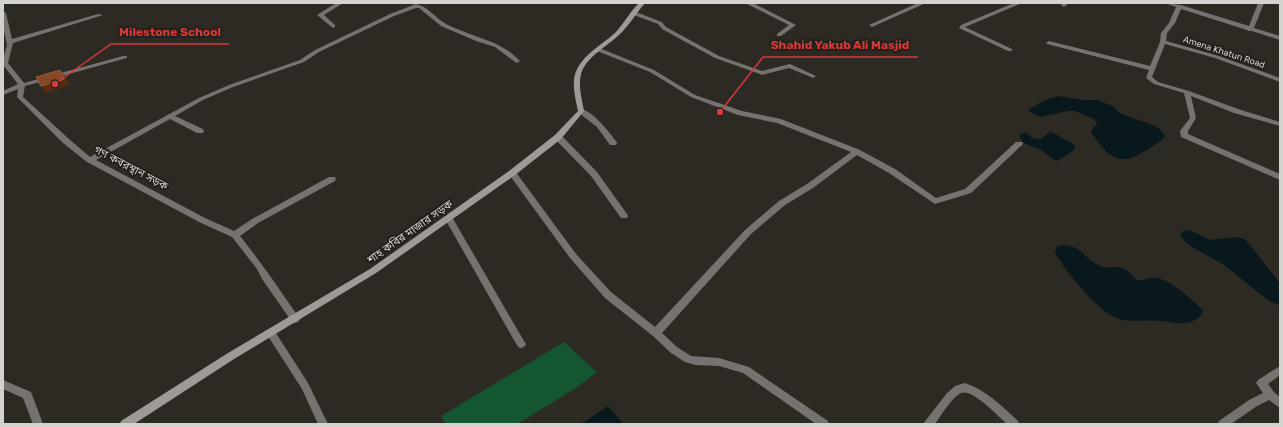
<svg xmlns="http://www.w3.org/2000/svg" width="1283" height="427" font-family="Rubik,'Noto Sans Bengali',sans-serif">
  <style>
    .green { fill: #135630 }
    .water { fill: #09181d }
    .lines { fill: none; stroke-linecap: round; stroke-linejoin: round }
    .minor { fill: #75726f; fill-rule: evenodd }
    .secondary { fill: #9f9a95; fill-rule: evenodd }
    .shaded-wall { fill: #5a2b11 }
    .building { fill: #884827; stroke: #945e41 }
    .labels { text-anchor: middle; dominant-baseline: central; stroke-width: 4; stroke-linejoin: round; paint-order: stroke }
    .far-street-label { font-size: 9px; fill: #d4d2ce; stroke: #24201a }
    .street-label { font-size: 11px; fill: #d4d2ce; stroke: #24201a }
    .leader { fill: none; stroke: #d63939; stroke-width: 1.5 }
    .callout-dot { fill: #d63939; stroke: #24201a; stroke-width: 1.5 }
    .callout-label { font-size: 12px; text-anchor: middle; font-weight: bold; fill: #d63939; stroke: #24201a; stroke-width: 4; stroke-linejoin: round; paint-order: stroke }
  </style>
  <rect width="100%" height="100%" fill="#2d2a23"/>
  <polygon class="green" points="564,342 597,372 576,388 517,424 446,424 441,416"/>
  <g class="water">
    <path d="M 1058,96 L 1082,100 L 1097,100 L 1115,107 L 1119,113 L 1153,125 L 1160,129 L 1165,136 C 1161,142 1154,145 1148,149 C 1119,169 1108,157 1091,132 L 1092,129 L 1097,124 L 1094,119 L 1075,111 L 1068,111 L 1040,117 L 1030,112 L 1029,110 C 1038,103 1048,99 1058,96 Z"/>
    <path d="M 1026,132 L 1032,138 L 1041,139 L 1050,132 C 1060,135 1064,140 1074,144 L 1075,149 L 1066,156 L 1056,161 L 1041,150 L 1024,143 L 1019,136 Z"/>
    <polygon points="1189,230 1211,240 1236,237 1245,239 1280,283 1280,306 1268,300 1224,265 1192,247 1184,241 1180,235 1183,231"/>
    <path d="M 1061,245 C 1082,245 1082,257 1098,265 C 1106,270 1114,265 1122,268 C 1128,270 1132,276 1137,280 C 1143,281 1149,277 1156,278 C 1171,280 1192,300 1203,310 L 1202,314 C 1191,327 1177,323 1162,321 C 1148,319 1133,323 1119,319 C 1099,313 1066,272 1055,253 L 1056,248 Z"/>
    <polygon points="608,406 623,424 581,424"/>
  </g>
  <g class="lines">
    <g class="minor">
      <polygon points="336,3 343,3 324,15 335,25 335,27 333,28 317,15"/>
      <polygon points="745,3 753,3 796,25 781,36 777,36 777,34 789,25"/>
      <polygon points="918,3 926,3 874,26 872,27 869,25"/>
      <polygon points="1014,3 1022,3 965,27 1012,49 1012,51 1008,51 959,28 961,25"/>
      <polygon points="1063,3 1069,3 1064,7 1061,5"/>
      <polygon points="1165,3 1181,5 1249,26 1258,3 1264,3 1254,28 1280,36 1280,40 1252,31 1248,31 1247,30 1181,9 1175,23 1167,33 1166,41 1219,56 1280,78 1280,82 1215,58 1165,44 1152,77 1158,82 1189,91 1238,109 1280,122 1280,126 1234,113 1191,96 1196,118 1188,131 1188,134 1280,174 1280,180 1181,137 1180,131 1190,118 1184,93 1154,84 1146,78 1149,70 1047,44 1046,43 1049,41 1150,66 1160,42 1161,33 1169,23 1176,7"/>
      <path d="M 416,4 C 429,7 435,18 446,24 C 471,37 501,40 520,61 L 517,63 L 515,62 L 495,47 L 476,41 L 441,26 L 419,8 L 416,8 L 394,16 L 319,52 L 304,62 L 233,87 L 203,100 L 175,116 L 203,129 L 204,131 L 203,133 L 197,133 L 170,119 L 96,160 L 205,218 L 234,231 L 252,219 L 329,177 L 335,177 L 336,179 L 335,181 L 258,223 L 240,236 C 261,262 279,289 298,316 L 300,319 L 298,322 L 295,323 L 292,322 L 262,279 L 257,269 L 232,237 L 199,222 L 87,162 L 63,143 L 17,97 L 18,89 L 3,95 L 3,91 L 18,84 L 3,65 L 3,59 L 7,45 L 3,27 L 3,11 L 6,13 L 12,39 L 98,14 L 103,15 L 13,43 L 8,63 L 24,83 L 123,56 L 127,56 L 127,58 L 25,86 L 23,97 L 69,139 L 90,157 L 199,98 L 229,85 L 300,60 L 315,50 L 390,14 Z"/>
      <polygon points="633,11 662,22 666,27 719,56 762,71 790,64 816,76 813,78 811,77 789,68 762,75 760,74 715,58 662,29 658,24 631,14 630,13"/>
      <polygon points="599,48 654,70 695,95 742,111 781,119 860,150 895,169 936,198 965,189 1016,142 1022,142 1023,144 971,193 935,204 889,173 857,155 813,188 785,205 751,234 662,333 677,347 691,356 719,358 749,367 828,421 829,424 816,424 743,373 719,366 695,365 685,362 671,353 653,336 605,298 570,258 508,173 512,170 515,171 576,254 611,292 655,327 745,230 779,201 807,184 851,152 777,123 738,115 691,97 650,72 597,51 597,49"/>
      <path d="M 579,109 C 591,108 609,132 616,141 L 617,143 L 616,145 L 610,145 L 597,127 L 579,113 L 578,111 Z"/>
      <polygon points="555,135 561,135 597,172 627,214 628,216 627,218 621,218 591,176 555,139 554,137"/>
      <polygon points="449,216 452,217 524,341 526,344 524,347 521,348 518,347 445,219"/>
      <polygon points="271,329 274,330 308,383 328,424 318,424 302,389 266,333 268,330"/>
      <polygon points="1280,366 1280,375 1268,384 1274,392 1280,397 1280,408 1269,400 1257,406 1231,424 1218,424 1219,421 1249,400 1263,393 1256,383 1258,380"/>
      <polygon points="3,380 31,392 43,424 33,424 23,398 3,389"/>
      <path d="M 965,383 C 986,390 1002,406 1018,421 L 1019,424 L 1007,424 C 999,417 972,388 961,393 C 952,397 941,416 935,424 L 923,424 L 947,393 L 955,386 Z"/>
    </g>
    <path class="secondary" d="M 639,3 L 645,3 C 637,12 630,24 622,32 C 609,46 587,55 581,74 C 578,86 582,100 584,111 L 561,139 L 515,175 L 376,273 L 234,359 L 134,424 L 120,424 L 121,421 L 228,353 L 370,269 L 509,171 L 555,135 L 578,111 C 576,101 573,90 574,80 C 576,58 601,46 616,32 C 624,23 630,12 639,3 Z"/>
  </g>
  <polygon class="shaded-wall" points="60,70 65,77 69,85 46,93 41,86"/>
  <polygon class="building" points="60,70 64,79 41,86 36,77"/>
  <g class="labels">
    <g class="far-street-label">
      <text transform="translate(1224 52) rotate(18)">Amena Khatun Road</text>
    </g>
    <g class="street-label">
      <text transform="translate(131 168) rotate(28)">গণ কবরস্থান সড়ক</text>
      <text transform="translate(410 232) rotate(-35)">শাহ কবির মাজার সড়ক</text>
    </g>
  </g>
  <path class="leader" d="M55 84L111 44H229M720 112L763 57H918"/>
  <g class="callout-dot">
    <circle cx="55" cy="84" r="4"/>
    <circle cx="720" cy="112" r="4"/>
  </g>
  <g class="callout-label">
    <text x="170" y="36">Milestone School</text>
    <text x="840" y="49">Shahid Yakub Ali Masjid</text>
  </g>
  <rect width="1283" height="427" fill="none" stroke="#d4d2ce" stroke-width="8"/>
</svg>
